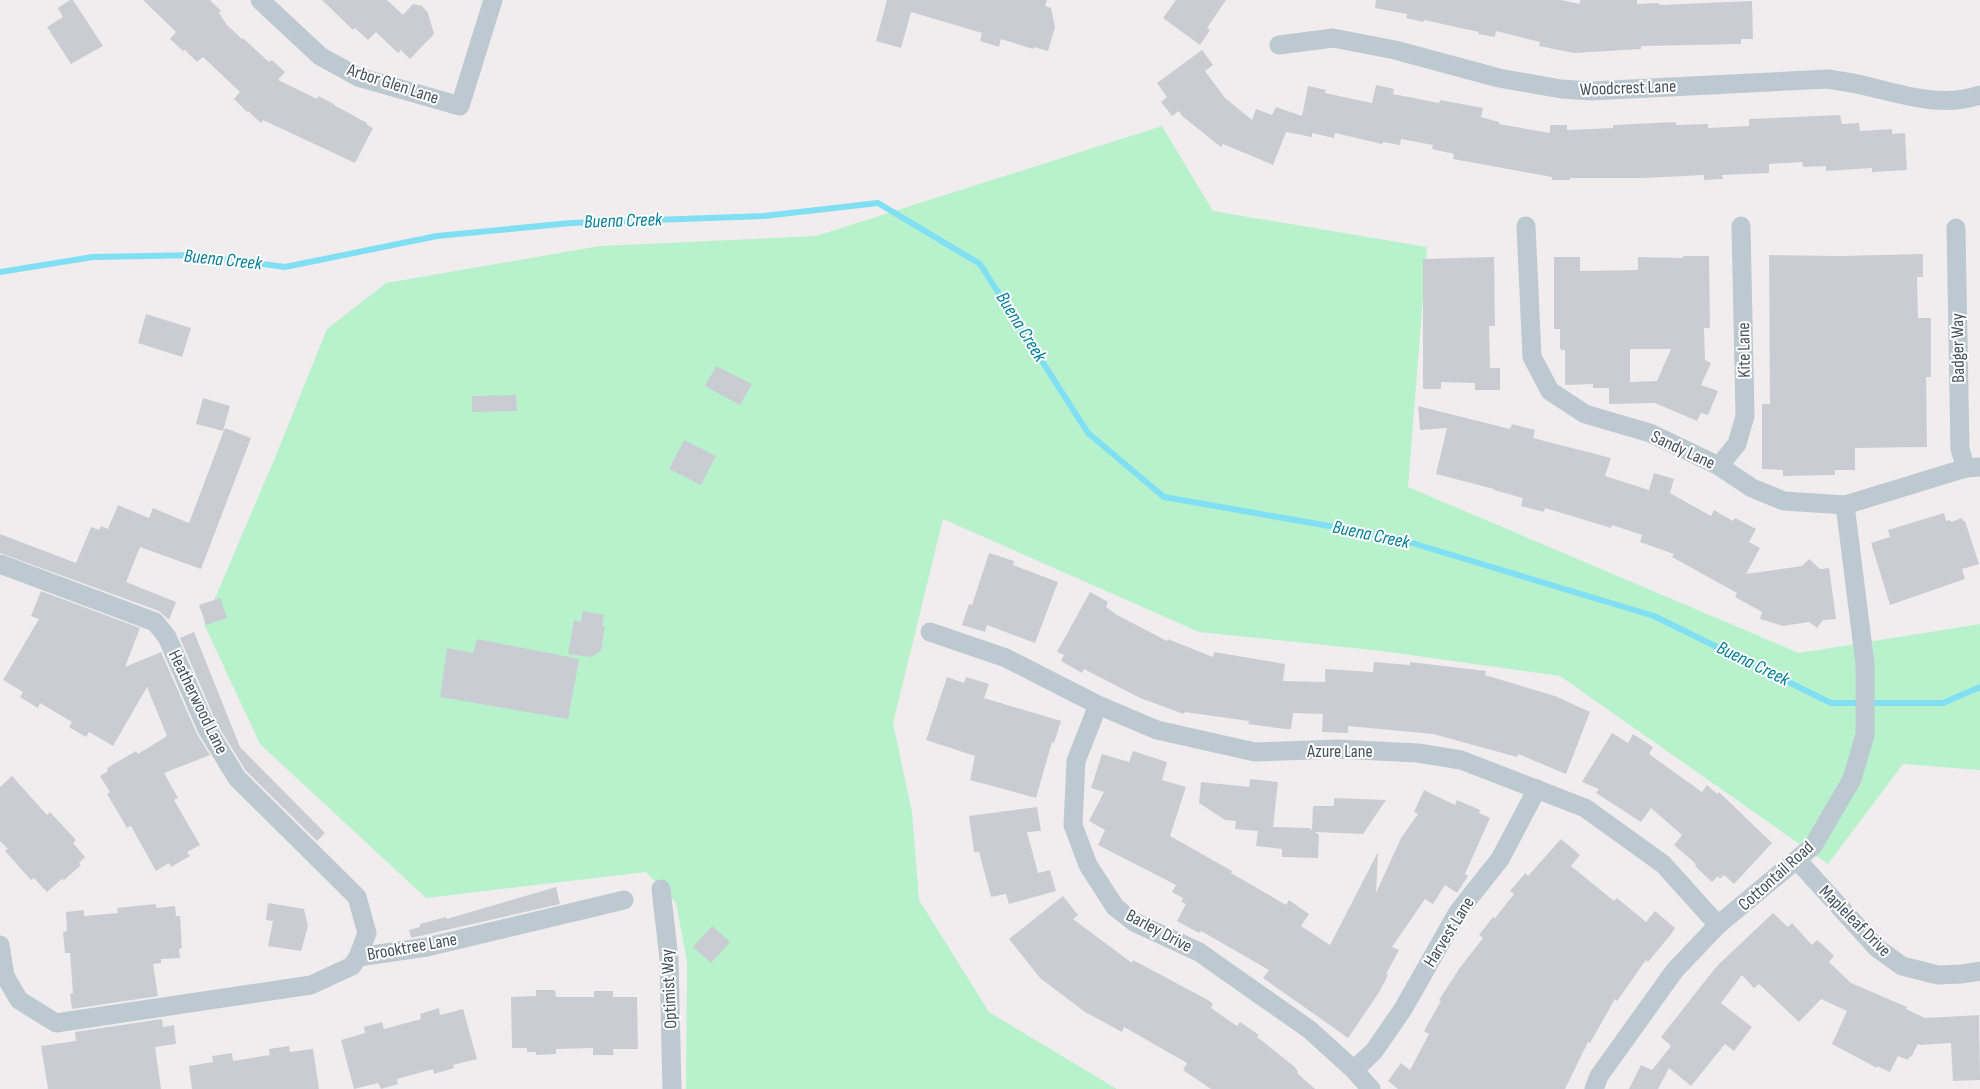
<svg xmlns="http://www.w3.org/2000/svg" width="1980" height="1089" font-family="'Sofia Sans Condensed',sans-serif">
  <style>
    .green { fill: #b8f2cc }
    .lines { fill: none; stroke-linecap: round; stroke-linejoin: round }
    .stream { stroke: #81dff3; stroke-width: 6 }
    .building { fill: #c9cdd3; fill-rule: evenodd }
    .minor { stroke: #bdc9d1; stroke-width: 19 }
    .labels { text-anchor: middle; dominant-baseline: central; stroke-width: 4; stroke-linejoin: round; paint-order: stroke }
    .street-label { font-size: 18px; fill: #44525d; stroke: #fff }
    .water-label { font-size: 19px; font-style: italic; fill: #03819c; stroke: #fff }
  </style>
  <rect width="100%" height="100%" fill="#f1edee"/>
  <polygon class="green" points="1162,126 1213,211 1427,247 1408,487 1799,653 1980,624 1980,770 1903,764 1828,864 1560,676 1382,651 1199,632 943,519 893,723 912,812 919,900 989,1012 1117,1089 686,1089 687,961 676,903 646,872 426,898 260,744 204,624 274,460 327,329 386,283 600,246 816,236"/>
  <g class="lines">
    <polyline class="stream" points="0,272 93,257 199,255 285,267 437,236 571,223 764,216 878,203 980,264 1088,433 1164,497 1392,537 1654,616 1831,703 1943,703 1980,687"/>
  </g>
  <g class="building">
    <polygon points="70,0 73,0 103,46 71,64 47,27 63,17 58,8"/>
    <polygon points="143,0 210,0 221,11 219,13 227,25 242,39 243,38 269,62 272,60 285,72 278,80 317,99 318,96 334,104 334,105 367,123 366,124 373,128 355,163 263,120 261,123 248,111 247,112 234,99 240,92 203,57 197,62 185,50 183,51 170,39 176,32"/>
    <polygon points="322,0 387,0 403,15 413,4 418,5 422,6 428,13 434,34 410,59 401,50 398,53 376,32 368,40 355,28 353,30"/>
    <polygon points="887,0 1047,0 1045,6 1051,8 1055,27 1048,51 1034,47 1033,49 1001,39 999,47 980,41 982,33 911,12 901,48 876,41"/>
    <polygon points="1176,0 1226,0 1207,28 1210,30 1200,45 1163,18"/>
    <polygon points="1376,0 1561,0 1580,4 1580,0 1637,0 1637,4 1659,3 1659,5 1752,1 1753,39 1741,39 1741,44 1641,46 1641,49 1574,53 1539,46 1540,42 1496,31 1495,37 1478,34 1479,32 1424,20 1423,22 1406,18 1407,14 1375,8"/>
    <polygon points="1202,50 1213,65 1205,71 1225,98 1252,120 1256,109 1272,115 1276,107 1302,116 1308,86 1326,90 1325,93 1372,103 1376,85 1394,89 1393,94 1439,103 1440,100 1483,108 1481,117 1499,122 1499,124 1550,133 1550,125 1567,125 1567,130 1613,128 1613,125 1676,122 1676,125 1708,124 1708,128 1749,126 1749,119 1840,115 1842,124 1859,123 1860,131 1892,129 1892,134 1905,133 1907,170 1872,172 1872,168 1826,171 1826,166 1803,167 1802,162 1769,164 1769,173 1722,175 1723,179 1704,180 1704,175 1645,178 1570,178 1570,180 1552,180 1552,177 1453,159 1454,154 1432,149 1433,145 1401,139 1400,145 1383,142 1382,144 1335,133 1334,138 1312,133 1312,137 1286,132 1273,165 1223,144 1221,147 1182,116 1179,111 1172,116 1161,102 1167,97 1157,83"/>
    <polygon points="1923,254 1923,277 1917,277 1918,318 1931,318 1931,377 1926,377 1927,447 1855,448 1855,470 1835,470 1835,475 1783,476 1783,470 1762,469 1762,404 1770,404 1769,255 1841,256"/>
    <path d="M 1683,256 L 1709,256 L 1710,328 L 1704,328 L 1705,360 L 1711,363 L 1701,385 L 1718,391 L 1708,415 L 1701,413 L 1697,421 L 1655,403 L 1609,404 L 1609,388 L 1593,388 L 1593,384 L 1565,385 L 1565,350 L 1561,350 L 1560,348 L 1560,329 L 1554,329 L 1554,257 L 1580,257 L 1580,271 L 1638,270 L 1638,257 L 1683,258 ZM 1630,349 L 1671,349 L 1657,381 L 1630,382 Z"/>
    <polygon points="1494,257 1495,326 1489,326 1490,368 1500,368 1500,390 1475,390 1475,383 1441,382 1441,389 1423,389 1423,259"/>
    <polygon points="146,314 191,328 182,357 138,343"/>
    <polygon points="716,366 752,384 740,405 705,386"/>
    <polygon points="516,395 517,411 472,412 472,396"/>
    <polygon points="203,398 230,406 223,431 196,424"/>
    <polygon points="1418,406 1510,429 1512,424 1535,430 1533,438 1611,458 1605,476 1649,490 1654,473 1674,479 1670,493 1711,516 1714,510 1733,521 1735,518 1756,529 1749,542 1760,548 1746,574 1802,566 1809,559 1820,569 1829,568 1836,619 1823,620 1817,628 1809,622 1783,626 1760,619 1762,612 1735,597 1737,593 1672,557 1674,554 1640,542 1642,535 1612,525 1611,528 1545,508 1544,512 1521,506 1523,498 1494,490 1494,489 1436,474 1447,428 1420,430"/>
    <polygon points="225,428 251,438 201,569 140,547 126,582 176,602 169,620 159,611 0,553 0,534 76,563 91,527 99,530 101,526 108,529 118,505 149,518 153,508 189,523"/>
    <polygon points="684,440 716,456 701,485 669,469"/>
    <polygon points="1944,513 1946,521 1950,520 1951,522 1962,518 1963,521 1965,521 1979,564 1962,569 1965,579 1890,605 1871,543 1890,537 1888,530"/>
    <polygon points="989,553 1014,561 1013,565 1058,582 1035,643 987,625 985,632 962,625 969,604 972,605"/>
    <polygon points="41,591 140,628 125,667 161,652 197,734 210,755 164,773 178,798 174,800 200,845 187,852 190,856 171,867 169,863 156,871 131,826 127,828 107,794 110,792 100,776 108,771 107,768 136,751 138,754 167,736 147,687 113,746 89,732 86,737 69,727 72,722 40,703 38,708 20,697 23,692 3,680 39,619 31,616"/>
    <polygon points="1090,592 1108,602 1106,607 1117,615 1167,641 1168,639 1213,657 1214,652 1285,664 1283,681 1325,682 1325,669 1373,672 1374,662 1410,665 1410,662 1486,671 1485,675 1555,696 1590,712 1566,774 1518,754 1517,757 1433,734 1348,726 1348,733 1322,732 1323,714 1293,713 1291,729 1285,729 1248,724 1249,721 1185,712 1184,714 1181,713 1140,698 1084,669 1082,673 1061,661 1064,655 1057,652"/>
    <polygon points="220,598 227,618 206,625 199,605"/>
    <polygon points="583,611 604,615 602,626 605,626 601,651 591,657 568,654 574,620 581,622"/>
    <polygon points="194,632 240,747 325,833 317,841 246,771 217,724 180,638"/>
    <polygon points="477,639 579,659 568,719 440,697 447,648 473,653"/>
    <polygon points="947,677 964,683 966,677 989,684 984,698 1061,721 1054,743 1052,742 1036,798 970,780 975,756 926,740"/>
    <polygon points="1612,733 1628,743 1633,734 1653,747 1649,754 1702,792 1707,785 1717,794 1719,792 1772,843 1734,884 1724,875 1720,879 1718,876 1712,882 1695,866 1696,864 1674,845 1682,835 1651,808 1641,822 1596,793 1599,789 1582,782"/>
    <polygon points="1133,751 1167,762 1162,780 1186,787 1170,836 1232,871 1231,873 1286,905 1289,900 1309,914 1301,926 1330,945 1378,852 1376,893 1401,838 1418,814 1414,812 1424,790 1455,805 1457,800 1480,810 1479,813 1490,818 1465,874 1468,876 1457,893 1445,885 1433,904 1425,899 1392,947 1399,950 1386,974 1388,975 1378,994 1348,1038 1263,978 1269,970 1201,931 1199,933 1177,921 1186,904 1181,902 1183,898 1172,892 1176,885 1098,845 1105,830 1089,821 1104,792 1091,788 1102,754 1129,762"/>
    <polygon points="12,776 47,815 50,812 76,840 73,843 85,857 79,863 81,865 63,881 63,878 47,892 34,878 31,880 5,851 8,849 0,841 0,787"/>
    <polygon points="1250,779 1278,782 1273,827 1309,828 1312,830 1313,806 1334,806 1334,798 1386,800 1363,834 1315,832 1319,835 1318,858 1282,857 1282,849 1256,846 1258,831 1235,829 1236,821 1225,820 1199,803 1201,782 1249,787"/>
    <polygon points="1037,807 1041,831 1027,832 1038,873 1050,870 1056,891 1009,904 1006,894 991,897 979,852 974,852 969,816"/>
    <polygon points="1561,839 1580,855 1571,866 1614,901 1617,898 1646,922 1655,911 1675,928 1672,933 1648,962 1646,960 1617,1001 1615,999 1590,1043 1588,1042 1565,1089 1398,1089 1388,1081 1401,1063 1410,1070 1429,1034 1424,1031 1441,1001 1439,1000 1459,969 1483,938 1479,935 1493,917 1495,918 1514,894 1510,891 1521,878 1525,873 1528,876"/>
    <polygon points="556,887 560,904 411,938 409,930 420,927 420,924 446,917 447,919"/>
    <polygon points="1063,896 1078,915 1073,919 1132,963 1133,960 1208,1000 1213,1004 1211,1008 1237,1026 1240,1022 1259,1035 1257,1037 1295,1067 1298,1072 1297,1073 1315,1089 1211,1089 1183,1070 1187,1063 1124,1027 1122,1032 1085,1012 1040,978 1009,939"/>
    <polygon points="268,903 304,909 308,926 301,951 268,946 273,921 266,920"/>
    <polygon points="156,904 156,908 175,906 176,916 180,916 182,948 179,949 180,958 161,959 161,963 153,964 158,996 72,1009 70,994 73,993 70,953 65,953 63,932 67,931 66,912 84,910 84,916 118,913 117,908"/>
    <polygon points="1773,913 1788,927 1792,923 1812,945 1817,940 1822,944 1834,956 1829,962 1851,983 1907,1007 1906,1009 1925,1018 1979,1015 1980,1080 1953,1081 1951,1043 1920,1045 1918,1044 1911,1057 1910,1056 1908,1060 1898,1056 1890,1072 1877,1066 1877,1068 1832,1044 1847,1011 1821,999 1799,1022 1759,984 1754,988 1742,975 1721,1003 1752,1027 1734,1051 1725,1044 1691,1086 1669,1068 1658,1089 1629,1089 1641,1065 1652,1070 1671,1046 1661,1037 1705,981 1718,965"/>
    <polygon points="712,926 730,942 711,963 693,947"/>
    <polygon points="536,990 555,990 556,997 594,997 594,991 613,991 613,997 637,997 638,1049 613,1049 614,1055 593,1055 593,1048 556,1049 556,1054 536,1055 536,1052 527,1052 527,1048 512,1048 511,997 536,996"/>
    <polygon points="439,1008 440,1015 463,1009 477,1059 453,1065 454,1068 434,1074 433,1069 397,1079 398,1084 381,1089 378,1083 354,1089 341,1040 365,1033 364,1027 382,1022 384,1029 421,1019 420,1014"/>
    <polygon points="162,1019 163,1027 174,1025 176,1044 155,1047 161,1089 48,1089 41,1046 76,1041 75,1032"/>
    <polygon points="289,1046 290,1052 313,1049 319,1089 192,1089 189,1066 213,1062 212,1056 232,1053 233,1061 270,1055 269,1049"/>
  </g>
  <g class="lines">
    <g class="minor">
      <polyline points="260,0 320,56 358,77 460,106 493,0"/>
      <path d="M 1279,45 L 1333,38 L 1395,50 L 1499,78 L 1561,89 L 1591,91 L 1828,79 C 1841,81 1854,83 1866,86 C 1904,95 1941,108 1980,95"/>
      <polyline points="1526,226 1532,357 1550,391 1585,414 1650,433 1719,466 1752,488 1784,501 1845,505 1966,468 1980,467"/>
      <polyline points="1956,228 1960,449 1966,468"/>
      <polyline points="1719,466 1737,444 1745,416 1741,226"/>
      <polyline points="0,564 155,622 167,637 207,729 237,778 357,897 367,933 358,957"/>
      <polyline points="930,632 1006,658 1098,705 1157,730 1255,752 1337,749 1418,753 1461,760 1585,808 1663,864 1718,925"/>
      <polyline points="1098,705 1076,761 1073,825 1088,865 1115,907 1134,922 1199,952 1310,1030 1354,1070 1371,1089"/>
      <polyline points="1797,860 1877,948 1902,966 1938,975 1962,974 1980,971"/>
      <polyline points="661,889 669,959 672,1089"/>
      <polyline points="0,945 5,976 19,1000 56,1023 311,985 352,966 358,957 427,947 624,900"/>
      <polyline points="1354,1070 1374,1051 1403,1009 1458,912 1500,859 1537,789"/>
      <polyline points="1594,1089 1599,1076 1675,970 1718,925 1813,846 1852,779 1865,735 1865,664 1845,505"/>
    </g>
  </g>
  <g class="labels">
    <g class="street-label">
      <text transform="translate(393 84) rotate(18)">Arbor Glen Lane</text>
      <text transform="translate(1628 88) rotate(-2)">Woodcrest Lane</text>
      <text transform="translate(1958 348) rotate(-91)">Badger Way</text>
      <text transform="translate(1744 350) rotate(-91)">Kite Lane</text>
      <text transform="translate(1683 450) rotate(25)">Sandy Lane</text>
      <text transform="translate(198 702) rotate(64)">Heatherwood Lane</text>
      <text x="1340" y="751">Azure Lane</text>
      <text transform="translate(1776 876) rotate(-42)">Cottontail Road</text>
      <text transform="translate(1855 921) rotate(45)">Mapleleaf Drive</text>
      <text transform="translate(1159 931) rotate(28)">Barley Drive</text>
      <text transform="translate(1449 932) rotate(-58)">Harvest Lane</text>
      <text transform="translate(412 947) rotate(-10)">Brooktree Lane</text>
      <text transform="translate(669 989) rotate(-93)">Optimist Way</text>
    </g>
    <g class="water-label">
      <text transform="translate(623 221) rotate(-2)">Buena Creek</text>
      <text transform="translate(223 260) rotate(6)">Buena Creek</text>
      <text transform="translate(1021 327) rotate(58)">Buena Creek</text>
      <text transform="translate(1371 535) rotate(12)">Buena Creek</text>
      <text transform="translate(1753 664) rotate(26)">Buena Creek</text>
    </g>
  </g>
</svg>
